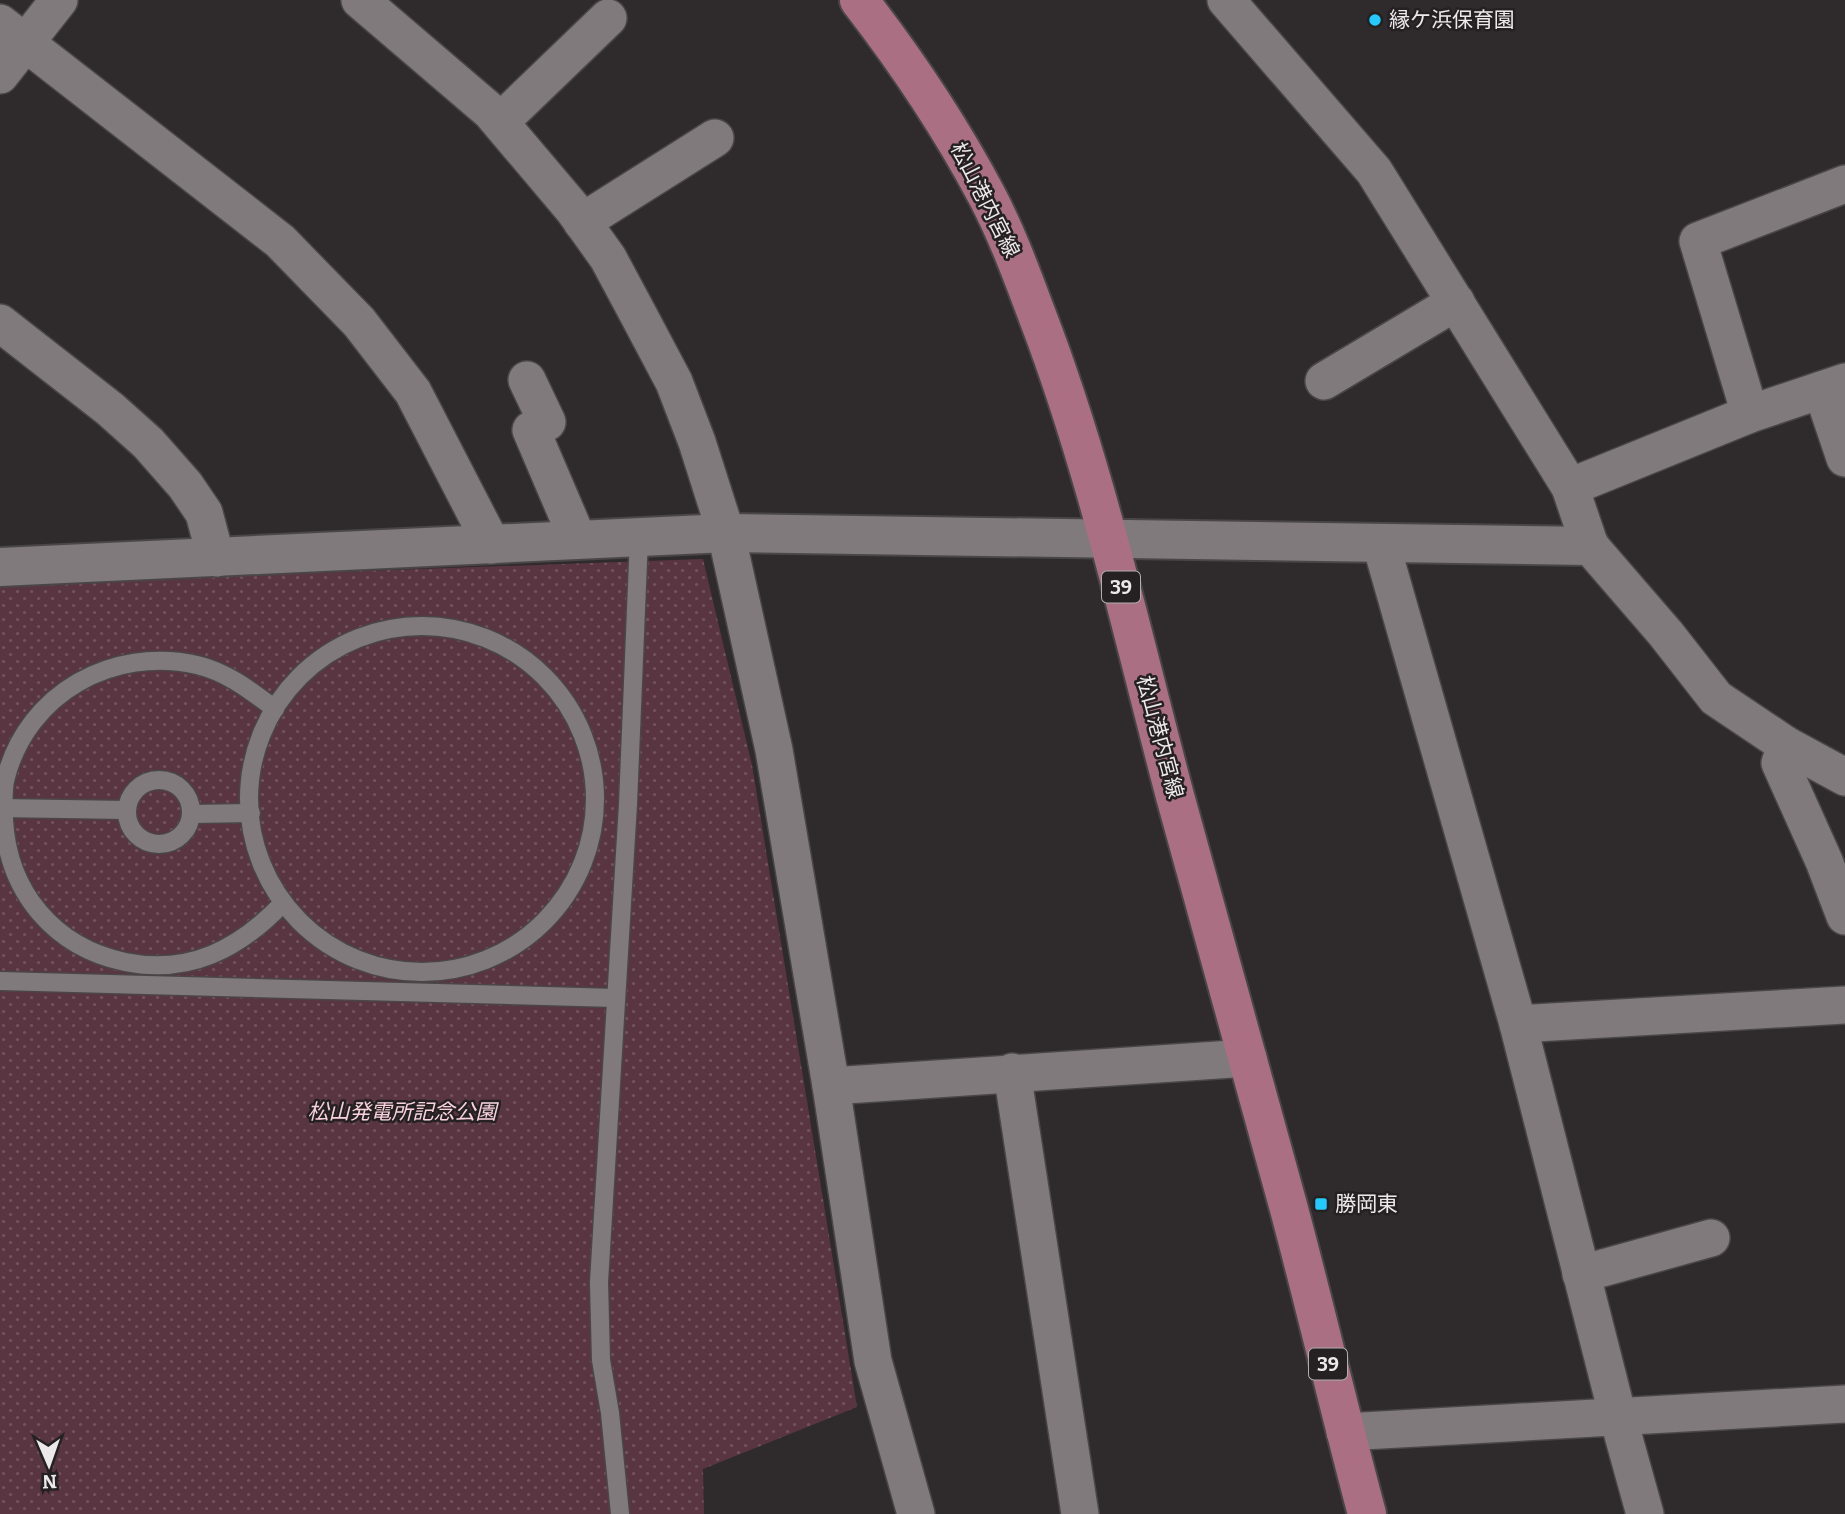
<svg xmlns="http://www.w3.org/2000/svg" width="1845" height="1514" font-family="Bitter,'Noto Sans JP',serif">
  <style>
    .park { fill: url(#park-dots) }
    .lines { fill: none; stroke-linecap: round; stroke-linejoin: round }
    .lane-casing { stroke: #4a4647; stroke-width: 21 }
    .street-casing { stroke: #4a4647; stroke-width: 40 }
    .secondary-casing { stroke: #4a4647; stroke-width: 42 }
    .primary-casing { stroke: #4a4647; stroke-width: 42 }
    .lane { stroke: #807a7c; stroke-width: 18 }
    .street { stroke: #807a7c; stroke-width: 37 }
    .secondary { stroke: #807a7c; stroke-width: 38 }
    .primary { stroke: #ab6f84; stroke-width: 38 }
    .poi-dot { fill: #24c9fe; stroke: #252122; stroke-width: 2.5 }
    .labels { text-anchor: middle; dominant-baseline: central; stroke-width: 5; stroke-linejoin: round; paint-order: stroke }
    .shield { fill: #252122; stroke: #b1adae; stroke-width: 2 }
    .shield-label { font-size: 19px; font-weight: bold; fill: #ede9ea }
    .poi-label { font-size: 21px; fill: #ede9ea; stroke: #252122; text-anchor: start }
    .street-label { font-size: 21px; fill: #ede9ea; stroke: #252122 }
    .park-label { font-size: 21px; font-style: italic; fill: #f9d1dd; stroke: #252122 }
  </style>
  <defs>
    <pattern id="park-dots" width="8" height="8" patternUnits="userSpaceOnUse" patternTransform="scale(1.75)"><rect width="8" height="8" fill="#593541"/><path d="M2 2h.1M6 6h.1" fill="none" stroke="#71525d" stroke-width="1.8" stroke-linecap="round"/></pattern>
  </defs>
  <rect width="100%" height="100%" fill="#2f2a2c"/>
  <polygon class="park" points="703,559 752,765 857,1407 703,1469 704,1514 0,1514 0,584"/>
  <g class="lines">
    <g class="lane-casing">
      <g id="lane">
        <circle cx="422" cy="799" r="173"/>
        <path d="M 275,709 C 251,691 227,672 197,665 C 113,646 28,693 6,777 C 2,790 4,807 4,820 C 8,892 54,947 125,962 C 189,975 239,949 282,904"/>
        <circle cx="159" cy="812" r="32"/>
        <polyline points="0,808 126,810"/>
        <polyline points="191,814 251,813"/>
        <polyline points="0,981 615,998"/>
        <polyline points="620,1514 610,1413 601,1360 599,1282 628,804 639,537"/>
      </g>
    </g>
    <g class="street-casing">
      <g id="street">
        <polyline points="360,0 491,112 573,209 608,258 638,314 674,382 697,442 726,533 774,750 831,1086 873,1361 916,1514"/>
        <polyline points="1226,0 1374,171 1570,487 1590,546 1666,634 1716,698 1786,745 1845,777"/>
        <polyline points="0,23 280,241 359,322 413,392 492,545"/>
        <polyline points="0,75 59,0"/>
        <polyline points="500,122 608,18"/>
        <polyline points="582,222 715,138"/>
        <polyline points="0,323 110,409 148,443 185,485 204,513 216,558"/>
        <polyline points="527,380 547,422 531,430 578,540"/>
        <polyline points="1324,381 1456,302"/>
        <polyline points="1822,390 1845,458"/>
        <polyline points="1750,414 1698,241 1845,184"/>
        <polyline points="1570,487 1750,414 1845,382"/>
        <polyline points="1381,544 1518,1024 1618,1417 1645,1514"/>
        <polyline points="1786,745 1780,763 1824,861 1845,916"/>
        <polyline points="1518,1024 1845,1005"/>
        <polyline points="1012,1072 1080,1514"/>
        <polyline points="831,1086 1248,1058"/>
        <polyline points="1581,1274 1711,1238"/>
        <polyline points="1345,1432 1845,1404"/>
      </g>
    </g>
    <g class="secondary-casing">
      <polyline id="secondary" points="0,567 726,533 1590,546"/>
    </g>
    <g class="primary-casing">
      <path id="primary" d="M 859,0 C 907,62 950,126 987,196 C 1007,234 1022,275 1037,315 C 1097,471 1132,635 1175,796 C 1212,934 1252,1071 1289,1209 C 1316,1310 1340,1413 1367,1514"/>
    </g>
    <use href="#lane" class="lane"/>
    <use href="#street" class="street"/>
    <use href="#secondary" class="secondary"/>
    <use href="#primary" class="primary"/>
  </g>
  <g class="poi-dot">
    <circle cx="1375" cy="20" r="7"/>
    <rect x="1314" y="1197" width="14" height="14" rx="3.5"/>
  </g>
  <g class="labels">
    <g class="shield">
      <rect x="1102" y="571.5" width="38" height="31" rx="5"/>
      <rect x="1309" y="1348.5" width="38" height="31" rx="5"/>
    </g>
    <g class="shield-label">
      <text x="1121" y="587">39</text>
      <text x="1328" y="1364">39</text>
    </g>
    <g class="poi-label">
      <text x="1389" y="20">縁ケ浜保育園</text>
      <text x="1335" y="1204">勝岡東</text>
    </g>
    <g class="street-label">
      <text transform="translate(985 200) rotate(63)">松山港内宮線</text>
      <text transform="translate(1160 737) rotate(75)">松山港内宮線</text>
    </g>
    <g class="park-label">
      <text x="402" y="1112">松山発電所記念公園</text>
    </g>
  </g>
  <g transform="translate(49 1465) rotate(178)" stroke="#252122" stroke-width="5" paint-order="stroke">
  <path d="M0-5L12 26L0 18L-12 26Z" fill="#ede9ea"/>
  <text y="-10" font-size="19" font-weight="bold" text-anchor="middle" fill="#ede9ea">N</text>
  </g>
</svg>
